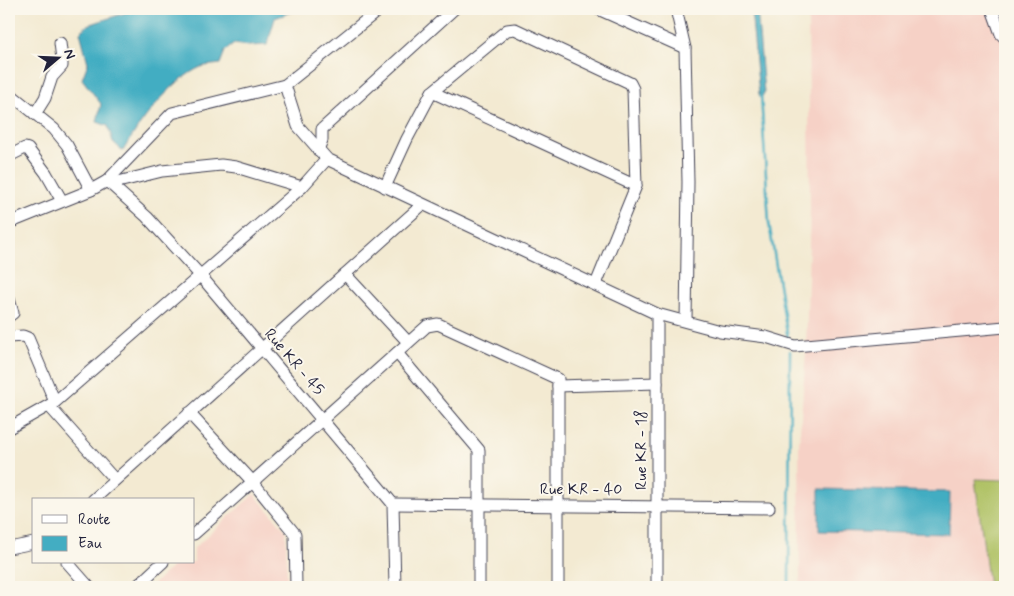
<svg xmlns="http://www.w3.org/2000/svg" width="1014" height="596" font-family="Mynerve,sans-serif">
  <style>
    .built { fill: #f6d1c6 }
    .green { fill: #afc164; stroke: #687250 }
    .water { fill: #43adc2; stroke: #32687e }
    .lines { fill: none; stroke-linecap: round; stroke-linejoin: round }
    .stream { stroke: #43adc2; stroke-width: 2.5 }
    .minor-casing { stroke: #414052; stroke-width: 13 }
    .minor { stroke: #fff; stroke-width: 11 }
    .labels { text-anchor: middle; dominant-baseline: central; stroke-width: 4; stroke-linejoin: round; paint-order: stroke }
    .street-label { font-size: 16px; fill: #22223b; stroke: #fbf7ec }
  </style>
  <rect width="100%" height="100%" fill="#fbf7ec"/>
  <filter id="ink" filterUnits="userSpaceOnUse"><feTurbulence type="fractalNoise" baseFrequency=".02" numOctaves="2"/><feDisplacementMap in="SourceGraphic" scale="10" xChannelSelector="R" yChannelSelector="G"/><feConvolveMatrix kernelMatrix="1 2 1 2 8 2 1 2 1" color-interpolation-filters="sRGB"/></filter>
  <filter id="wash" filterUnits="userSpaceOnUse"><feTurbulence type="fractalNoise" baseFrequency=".0096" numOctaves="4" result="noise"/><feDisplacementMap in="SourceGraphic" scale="20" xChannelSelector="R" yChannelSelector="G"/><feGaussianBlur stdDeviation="1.12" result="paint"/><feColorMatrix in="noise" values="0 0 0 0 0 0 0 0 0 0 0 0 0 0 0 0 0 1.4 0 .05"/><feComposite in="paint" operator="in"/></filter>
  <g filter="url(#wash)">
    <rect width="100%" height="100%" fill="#f3ead2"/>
    <g class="built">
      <polygon points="808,9 1005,9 1005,587 800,587 799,445 806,353 810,208"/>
      <polygon points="254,494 286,531 287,587 150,587 178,562 194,562 194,548"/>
    </g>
    <polygon class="green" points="975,479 1005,480 1005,587 989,587"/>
    <g class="water">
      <path d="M 137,9 L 300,9 L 275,18 L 267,45 L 249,46 L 234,44 L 225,51 L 220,64 C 215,65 207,65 201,67 C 171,80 139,123 123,151 L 113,142 L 108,126 L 97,122 L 101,104 L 82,79 L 88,63 L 80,32 L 88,25 Z"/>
      <polygon points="751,9 757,9 764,93 761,98 759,94"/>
      <polygon points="819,489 950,492 949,534 819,531"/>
    </g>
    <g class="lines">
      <g class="stream">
        <polyline points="761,95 769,223 788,339"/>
        <polyline points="789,587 790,351"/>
      </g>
    </g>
  </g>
  <g filter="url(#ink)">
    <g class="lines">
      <g class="minor-casing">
        <g id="minor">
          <polyline points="598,9 685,48"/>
          <polyline points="676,9 685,48 688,182 686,321"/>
          <polyline points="992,9 1001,34 1005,38"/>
          <polyline points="285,85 298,126 327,159 657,314 720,331 766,337 795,346 1005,327"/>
          <polyline points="432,92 636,186"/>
          <polyline points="9,93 54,129 67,145 91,190"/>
          <polyline points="35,114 45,98 52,77 62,66 62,59 60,43"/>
          <polyline points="318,150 322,140 322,129 454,9"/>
          <polyline points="9,156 25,148 28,149 46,173 62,201"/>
          <polyline points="107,181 147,217 200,275 393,504 395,587"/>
          <polyline points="110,184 162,171 221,165 236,167 302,187"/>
          <polyline points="385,187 407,139 432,92 507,30 515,29 630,83 633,89 636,186 596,284"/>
          <polyline points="9,223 91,190 107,181 172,113 285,85 380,9"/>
          <polyline points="345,274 408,342"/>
          <polyline points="9,299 13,313 9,316"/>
          <polyline points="9,337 23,336 28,338 55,402"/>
          <polyline points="397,353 479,450 479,587"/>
          <polyline points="558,386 657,383"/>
          <polyline points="49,406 115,480"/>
          <polyline points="189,413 252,481 295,534 296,587"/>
          <polyline points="9,428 55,402 302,187 327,159"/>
          <polyline points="93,500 422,205"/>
          <polyline points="393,504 769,508"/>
          <polyline points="194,534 427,326 438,324 558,379 558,587"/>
          <polyline points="9,548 34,543"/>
          <polyline points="67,562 89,587"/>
          <polyline points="136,587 163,562"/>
          <polyline points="657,587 657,314"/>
        </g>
      </g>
      <use href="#minor" class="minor"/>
    </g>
  </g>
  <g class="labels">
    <g class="street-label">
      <text transform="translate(294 362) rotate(49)">Rue KR - 45</text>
      <text transform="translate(641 450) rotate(-90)">Rue KR - 18</text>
      <text x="581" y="489">Rue KR - 40</text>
    </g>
  </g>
  <rect width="1014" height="596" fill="none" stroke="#fbf7ec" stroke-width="30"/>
  <rect x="32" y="498" width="162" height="65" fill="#fbf7ec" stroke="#a4a2a5"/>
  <rect x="42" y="515" width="25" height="8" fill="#ffffff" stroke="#a4a2a5"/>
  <text x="78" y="524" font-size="15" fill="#22223b">Route</text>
  <rect x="42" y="536" width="25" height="15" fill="#43adc2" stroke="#a4a2a5"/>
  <text x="78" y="548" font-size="15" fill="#22223b">Eau</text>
  <g transform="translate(58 58) rotate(71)" stroke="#fbf7ec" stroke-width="4" paint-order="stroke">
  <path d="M0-4L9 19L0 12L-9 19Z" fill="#22223b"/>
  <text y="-8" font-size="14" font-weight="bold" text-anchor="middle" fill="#22223b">N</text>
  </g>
</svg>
